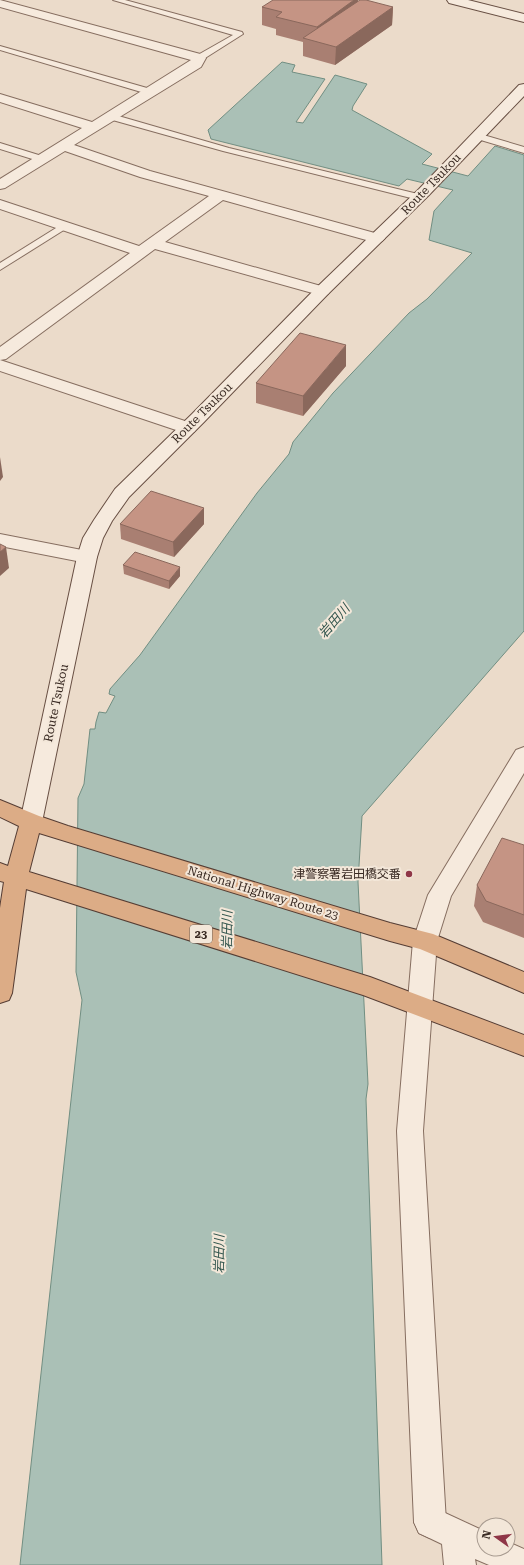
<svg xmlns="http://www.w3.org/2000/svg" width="524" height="1565" font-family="'Roboto Serif','Noto Sans JP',serif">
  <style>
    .water { fill: #aac0b6; stroke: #718e82 }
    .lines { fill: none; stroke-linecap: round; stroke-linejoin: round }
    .service-casing { stroke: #866e60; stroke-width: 2 }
    .minor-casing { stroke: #866e60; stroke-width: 2 }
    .tertiary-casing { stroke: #866e60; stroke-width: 2 }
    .secondary-casing { stroke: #684f43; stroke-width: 2 }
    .trunk-casing { stroke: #553d34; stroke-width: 2 }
    .service { fill: #f6eadd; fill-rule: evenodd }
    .minor { fill: #f6eadd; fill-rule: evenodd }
    .tertiary { fill: #f6eadd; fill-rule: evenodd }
    .secondary { fill: #f6eadd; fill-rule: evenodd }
    .trunk { fill: #dcac86; fill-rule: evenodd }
    .wall { fill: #a97f72 }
    .shaded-wall { fill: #8a685c }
    .building { fill: #c59484; stroke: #8a685c }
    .poi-dot { fill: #8f3647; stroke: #f3e7d9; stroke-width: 1.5 }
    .labels { text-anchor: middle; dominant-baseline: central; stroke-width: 4; stroke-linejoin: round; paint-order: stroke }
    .shield { fill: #f3e7d9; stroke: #706259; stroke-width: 1 }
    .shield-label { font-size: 11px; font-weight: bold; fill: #382922 }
    .street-label { font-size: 12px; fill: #382922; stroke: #f3e7d9 }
    .poi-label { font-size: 12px; fill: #382922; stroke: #f3e7d9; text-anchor: end }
    .water-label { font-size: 13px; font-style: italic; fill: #33564e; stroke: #f3e7d9 }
  </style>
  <rect width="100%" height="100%" fill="#ebdbca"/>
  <polygon class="water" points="282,62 295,65 292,72 325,79 296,122 303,123 335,75 367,84 353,106 352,110 432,154 422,164 468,176 495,146 524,155 524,631 362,816 358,882 368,1084 366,1099 382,1565 20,1565 82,1000 76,972 78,798 84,784 90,729 95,729 96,722 99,712 106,713 115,696 109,694 110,689 140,655 257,493 289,454 293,442 333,393 409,313 427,299 472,253 429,240 434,211 453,190 407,179 399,186 211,139 208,130"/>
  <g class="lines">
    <g class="service-casing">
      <g id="service">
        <polygon points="113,0 125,0 242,32 243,34 202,60 196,60 196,56 233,35"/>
        <polygon points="0,46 154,90 155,92 154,94 148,94 0,50"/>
        <polygon points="109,115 115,115 229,148 422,195 423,197 419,200 223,151 109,119"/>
        <polygon points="474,134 480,134 524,147 524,153 474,138 473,136"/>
        <polygon points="0,143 45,157 46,159 42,162 0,149"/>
        <polygon points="64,223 68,226 67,228 0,270 0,263"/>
      </g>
    </g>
    <g class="minor-casing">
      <g id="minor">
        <polygon points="0,0 204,55 206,58 201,67 74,145 150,171 382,235 385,238 382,241 377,243 223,200 165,242 328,288 330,291 328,294 322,296 316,294 155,249 6,359 0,360 194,424 197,428 194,432 188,433 182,432 0,371 0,347 130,253 0,209 0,200 139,246 209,196 140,177 65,151 5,188 0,189 0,179 82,128 0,102 0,94 92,122 191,60 0,7"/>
        <polygon points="0,534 87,551 94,553 97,557 94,561 87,563 0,546"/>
        <polygon points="430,1506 484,1531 484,1549 508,1549 508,1542 524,1549 524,1565 489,1565 475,1559 476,1565 444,1565 442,1544 419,1533 414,1522 419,1511"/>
      </g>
    </g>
    <g class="tertiary-casing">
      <polygon id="tertiary" points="524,747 524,773 451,896 437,941 423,1131 446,1522 441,1533 430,1538 419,1533 414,1522 397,1131 413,941 428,895 516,750"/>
    </g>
    <g class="secondary-casing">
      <g id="secondary">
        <polygon points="447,0 468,0 524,14 524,22 449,3"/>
        <polygon points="524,84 524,96 429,195 328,294 204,422 129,497 112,521 103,538 97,557 42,822 39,828 31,830 23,828 20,822 77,557 83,538 94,520 115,489 192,414 316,288 419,189 519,85"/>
      </g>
    </g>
    <g class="trunk-casing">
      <polygon id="trunk" points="0,800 39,816 68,826 390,923 433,934 524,972 524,993 420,949 390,941 39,833 29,872 370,977 524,1035 524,1056 363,995 26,889 12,993 9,1000 0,1003 0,908 4,882 0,881 0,863 8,866 19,826 0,817"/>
    </g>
    <use href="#service" class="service"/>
    <use href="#minor" class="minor"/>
    <use href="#tertiary" class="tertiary"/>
    <use href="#secondary" class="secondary"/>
    <use href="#trunk" class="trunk"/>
  </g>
  <g class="wall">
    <polygon points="358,2 393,7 392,25 335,65 303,56 303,42 276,35 276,29 262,25 262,7"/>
    <polygon points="346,366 303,416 256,403 256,383"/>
    <polygon points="204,508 204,524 174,557 121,539 120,524"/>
    <polygon points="123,565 180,576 169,589 124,574"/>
    <polygon points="524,845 524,938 483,922 474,906 477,885"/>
  </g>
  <g class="shaded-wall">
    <polygon points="354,0 358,0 357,15 316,42 317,27"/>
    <polygon points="393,7 392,25 335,65 336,47"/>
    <polygon points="346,345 346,366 303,416 303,396"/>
    <polygon points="0,457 3,477 0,481"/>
    <polygon points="204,508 204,524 174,557 173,542"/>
    <polygon points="6,547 9,568 0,576 0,552"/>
    <polygon points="180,567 180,576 169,589 169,581"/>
  </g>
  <g class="building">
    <polygon points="273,0 354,0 317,27 276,17 282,12 262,7"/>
    <polygon points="360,0 366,0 393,7 336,47 303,38"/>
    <polygon points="300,333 346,345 303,396 256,383"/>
    <polygon points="151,491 204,508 173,542 120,524"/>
    <polygon points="0,544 6,547 0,552"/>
    <polygon points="135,552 180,567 169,581 123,565"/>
    <polygon points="502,838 524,845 524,915 486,901 477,885"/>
  </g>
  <circle class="poi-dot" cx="409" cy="874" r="4"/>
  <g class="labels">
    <rect class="shield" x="190" y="925" width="22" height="18" rx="3"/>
    <g class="shield-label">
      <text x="201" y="934">23</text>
    </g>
    <g class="street-label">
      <text transform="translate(431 184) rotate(-46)">Route Tsukou</text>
      <text transform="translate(202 413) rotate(-45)">Route Tsukou</text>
      <text transform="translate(56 703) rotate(-78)">Route Tsukou</text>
      <text transform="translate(263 893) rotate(17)">National Highway Route 23</text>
    </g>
    <g class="poi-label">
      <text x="401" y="874">津警察署岩田橋交番</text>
    </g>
    <g class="water-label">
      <text transform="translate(334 621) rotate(-49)">岩田川</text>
      <text transform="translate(227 930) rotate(-89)">岩田川</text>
      <text transform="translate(219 1254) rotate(-89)">岩田川</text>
    </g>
  </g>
  <g transform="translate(496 1537) rotate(284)"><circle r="19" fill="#f3e7d9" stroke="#a89b90"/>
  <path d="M0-3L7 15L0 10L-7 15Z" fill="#8f3647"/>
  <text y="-6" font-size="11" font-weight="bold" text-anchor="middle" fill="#382922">N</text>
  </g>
</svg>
